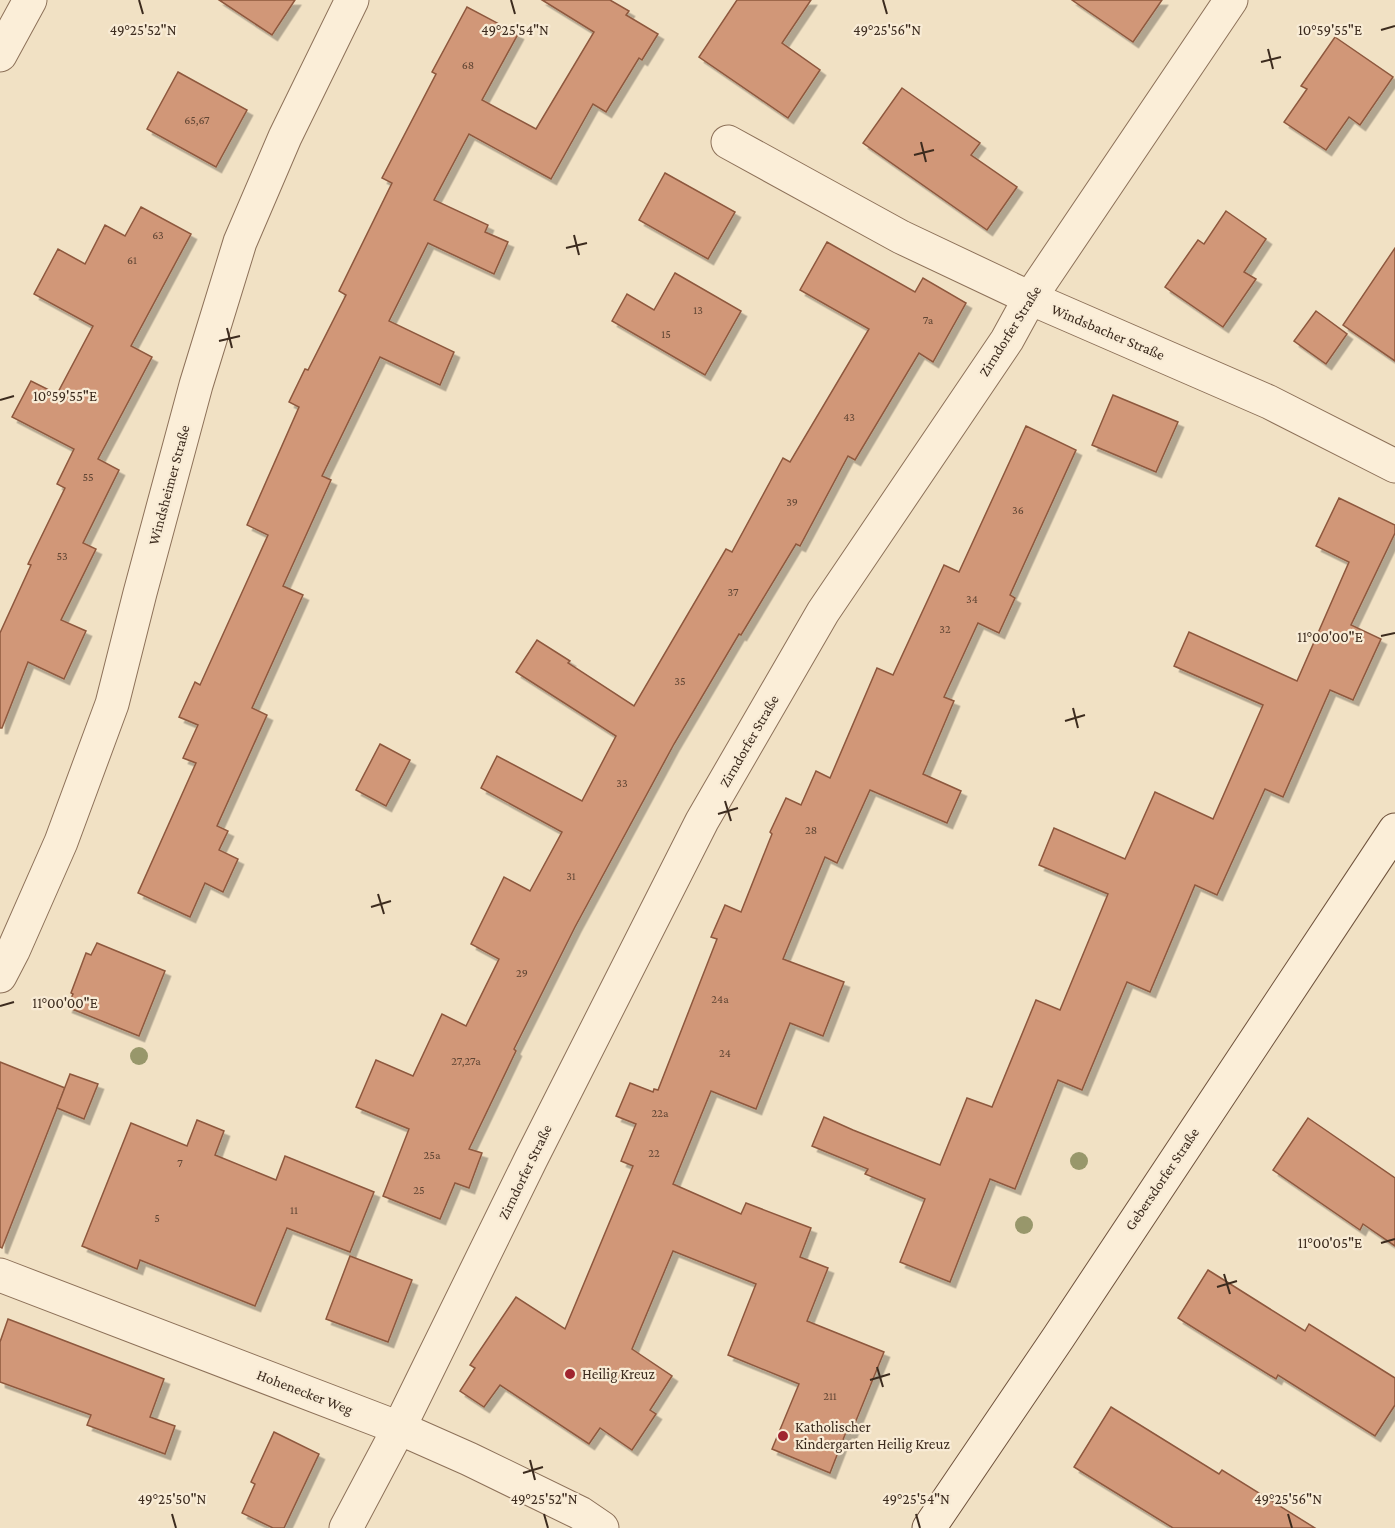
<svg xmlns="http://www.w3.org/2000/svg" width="1395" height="1528" font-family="'Crimson Pro',serif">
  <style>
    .building { fill: #d19778; stroke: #8e583e; stroke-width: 1.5; filter: url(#shadow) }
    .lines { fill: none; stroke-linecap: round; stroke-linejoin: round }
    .street-casing { stroke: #8d7159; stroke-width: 35 }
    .secondary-casing { stroke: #6f523c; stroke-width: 35 }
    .street { stroke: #fbeed8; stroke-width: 33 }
    .secondary { stroke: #fbeed8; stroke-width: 33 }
    .tree { fill: #98976b }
    .ticks { fill: none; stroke: #3c2b1e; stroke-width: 2 }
    .poi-dot { fill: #a0252f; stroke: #f8ebd5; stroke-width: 2 }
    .labels { text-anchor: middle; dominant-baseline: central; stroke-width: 4.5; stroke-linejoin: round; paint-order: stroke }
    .number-label { font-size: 12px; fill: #614634 }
    .street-label { font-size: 15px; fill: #3c2b1e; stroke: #f8ebd5 }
    .poi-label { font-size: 15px; fill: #3c2b1e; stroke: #f8ebd5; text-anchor: start }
    .ticks-label { font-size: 15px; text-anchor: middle; fill: #3c2b1e; stroke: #f8ebd5; stroke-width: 4.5; stroke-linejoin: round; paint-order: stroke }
  </style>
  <defs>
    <filter id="shadow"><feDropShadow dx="5.5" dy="5.5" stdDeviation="0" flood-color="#0004"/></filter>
  </defs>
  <rect width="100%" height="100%" fill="#f1e1c4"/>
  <g class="building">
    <polygon points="219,0 295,0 272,35"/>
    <polygon points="542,0 610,0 629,11 626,15 658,34 642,60 639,58 606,112 593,104 551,179 469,134 434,200 488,225 485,232 508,242 494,274 428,243 389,321 454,352 440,385 380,357 322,476 331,480 283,586 303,595 252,708 267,715 217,826 228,831 219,850 238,859 223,892 205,883 190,917 138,893 196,763 183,758 198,725 179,717 195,682 200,685 268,535 247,525 299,407 289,402 305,369 308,370 346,295 339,291 392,183 382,178 436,74 432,72 467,7 518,34 482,100 536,129 594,32"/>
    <polygon points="737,0 811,0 782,43 820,70 788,118 699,57"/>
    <polygon points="1072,0 1162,0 1133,42"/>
    <polygon points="1335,37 1393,77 1360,125 1349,117 1326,150 1284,122 1307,89 1301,86"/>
    <polygon points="178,72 247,110 216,167 147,129"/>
    <polygon points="902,88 980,143 971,155 1017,187 987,230 863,143"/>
    <polygon points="665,173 735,212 708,259 639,220"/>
    <polygon points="141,207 191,234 131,346 152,357 98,459 119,470 83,543 96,549 61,620 86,631 64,679 28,662 2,728 0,728 0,633 31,565 28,564 65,488 57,484 74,449 12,417 31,381 57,394 93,326 34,294 58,249 85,264 105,225 125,236"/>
    <polygon points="1226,211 1266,239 1244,272 1256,279 1223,327 1165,287 1198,240 1204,244"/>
    <polygon points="827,242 915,292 923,278 966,303 933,362 919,353 855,460 848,456 800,546 796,544 741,635 739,634 674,744 575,927 514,1049 516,1051 469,1149 482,1153 469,1188 455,1183 440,1219 383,1196 409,1129 356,1107 376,1060 413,1076 442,1014 466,1026 499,959 471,944 504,877 530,891 562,832 481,788 497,756 582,801 616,736 516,672 537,640 570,661 568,663 634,706 726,549 732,552 783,458 790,462 869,329 800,290"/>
    <polygon points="1395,248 1395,361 1343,325"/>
    <polygon points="675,273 741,311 705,375 612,321 627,294 654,310"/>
    <polygon points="1316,311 1347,334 1326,364 1294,341"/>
    <polygon points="1113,395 1178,422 1156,472 1092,445"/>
    <polygon points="1026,426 1076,450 1010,595 1015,598 999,633 978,623 944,697 954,701 923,774 961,791 947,823 870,790 837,863 825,857 783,959 844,982 823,1036 790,1023 756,1109 711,1091 673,1184 741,1214 746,1203 811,1228 800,1257 828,1268 807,1321 884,1352 851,1433 846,1432 830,1473 772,1449 799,1384 728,1355 756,1284 673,1251 632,1349 672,1376 650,1410 656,1414 632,1450 600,1428 589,1444 500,1385 484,1407 460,1391 475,1368 470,1365 516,1297 565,1329 633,1166 621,1161 636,1124 616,1116 630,1083 653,1092 654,1089 658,1090 717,939 711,937 725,905 741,912 772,834 770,832 786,798 801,805 816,771 830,778 877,668 893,675 944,565 959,572"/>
    <polygon points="1339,498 1395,525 1395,533 1351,625 1381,639 1353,700 1330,690 1283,797 1265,789 1217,895 1195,885 1150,992 1127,982 1082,1090 1058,1080 1015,1189 990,1179 950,1282 900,1262 925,1199 865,1174 868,1169 812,1146 824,1117 853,1130 940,1165 967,1098 992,1107 1036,1000 1060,1010 1108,894 1039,865 1054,828 1125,859 1155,792 1213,819 1263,705 1174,666 1189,632 1297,681 1349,562 1316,546"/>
    <polygon points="380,744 410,760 386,806 356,790"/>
    <polygon points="97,943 165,971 139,1036 67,1007 73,994 71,993 86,953 91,955"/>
    <polygon points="0,1062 65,1088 2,1248 0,1247"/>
    <polygon points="70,1074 98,1084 84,1119 57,1108"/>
    <polygon points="1308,1118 1395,1178 1395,1246 1363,1224 1360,1230 1273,1170"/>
    <polygon points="197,1120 224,1131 215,1155 276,1180 285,1156 374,1192 350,1252 287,1228 255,1306 140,1260 137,1269 82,1246 131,1123 187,1146"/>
    <polygon points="350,1256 412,1280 388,1342 326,1319"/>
    <polygon points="1208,1270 1305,1331 1309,1324 1395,1378 1395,1405 1375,1436 1278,1375 1276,1379 1178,1318"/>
    <polygon points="8,1319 164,1379 150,1417 175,1426 165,1454 87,1425 91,1415 0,1382 0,1342"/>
    <polygon points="1111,1407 1219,1474 1222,1470 1315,1528 1173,1528 1074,1467"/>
    <polygon points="274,1432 319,1454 284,1528 273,1528 242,1513 255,1484 251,1482"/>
  </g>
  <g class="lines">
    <g class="street-casing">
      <g id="street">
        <polyline points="0,55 30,0"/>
        <polyline points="728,142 901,237 1030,298 1269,402 1395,466"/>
        <polyline points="0,976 13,951 61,842 112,704 140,593 196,385 240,242 285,137 352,0"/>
        <polyline points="0,1275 399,1428 469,1459 580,1513 602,1528"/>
        <polyline points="346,1528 399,1428 531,1159 702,821 823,612 1007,340 1030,298 1231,0"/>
      </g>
    </g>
    <g class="secondary-casing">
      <polyline id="secondary" points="929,1528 1058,1338 1395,830"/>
    </g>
    <use href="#street" class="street"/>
    <use href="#secondary" class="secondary"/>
  </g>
  <g class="tree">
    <circle cx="139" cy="1056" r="9"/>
    <circle cx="1079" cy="1161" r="9"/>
    <circle cx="1024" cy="1225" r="9"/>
  </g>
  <path class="ticks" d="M 139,0 L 143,14M 511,0 L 515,14M 883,0 L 887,14M 1381,30 L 1395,26M 1268,49 L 1273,69M 1261,62 L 1281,57M 921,142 L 926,162M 914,155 L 934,150M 574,235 L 579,255M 566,248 L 587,243M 227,328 L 232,348M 219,341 L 240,336M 0,400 L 14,396M 1381,636 L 1395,633M 1073,708 L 1078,728M 1065,721 L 1085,715M 725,801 L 731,821M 718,814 L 738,808M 378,894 L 384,914M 371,907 L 391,901M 0,1006 L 14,1002M 1381,1243 L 1395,1239M 1224,1274 L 1230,1294M 1217,1287 L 1237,1281M 877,1367 L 883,1387M 870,1380 L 890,1374M 530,1460 L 535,1480M 523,1473 L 543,1467M 172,1514 L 176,1528M 544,1514 L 548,1528M 916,1514 L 920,1528M 1288,1514 L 1292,1528"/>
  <g class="poi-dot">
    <circle cx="570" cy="1374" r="6"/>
    <circle cx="783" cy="1436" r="6"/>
  </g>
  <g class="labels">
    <g class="number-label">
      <text x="468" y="65">68</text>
      <text x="197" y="120">65,67</text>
      <text x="158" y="235">63</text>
      <text x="132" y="260">61</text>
      <text x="698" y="310">13</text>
      <text x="928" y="320">7a</text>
      <text x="666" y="334">15</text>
      <text x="849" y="417">43</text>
      <text x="88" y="477">55</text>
      <text x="792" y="502">39</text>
      <text x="1018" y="510">36</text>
      <text x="62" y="556">53</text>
      <text x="733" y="592">37</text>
      <text x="972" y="599">34</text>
      <text x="945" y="629">32</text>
      <text x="680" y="681">35</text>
      <text x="622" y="783">33</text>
      <text x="811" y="830">28</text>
      <text x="571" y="876">31</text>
      <text x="522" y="973">29</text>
      <text x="720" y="999">24a</text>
      <text x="725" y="1053">24</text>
      <text x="466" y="1061">27,27a</text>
      <text x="660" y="1113">22a</text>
      <text x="654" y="1153">22</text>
      <text x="432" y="1155">25a</text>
      <text x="180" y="1163">7</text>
      <text x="419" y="1190">25</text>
      <text x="294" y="1210">11</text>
      <text x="157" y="1218">5</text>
      <text x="830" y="1396">211</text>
    </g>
    <g class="street-label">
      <text transform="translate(1010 331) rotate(-58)">Zirndorfer Straße</text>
      <text transform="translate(1108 332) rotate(23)">Windsbacher Straße</text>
      <text transform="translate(169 485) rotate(-75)">Windsheimer Straße</text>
      <text transform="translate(749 741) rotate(-60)">Zirndorfer Straße</text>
      <text transform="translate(525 1172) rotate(-64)">Zirndorfer Straße</text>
      <text transform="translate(1162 1179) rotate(-56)">Gebersdorfer Straße</text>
      <text transform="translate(305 1392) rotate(21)">Hohenecker Weg</text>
    </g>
    <g class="poi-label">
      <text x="582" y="1374">Heilig Kreuz</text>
      <text x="795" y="1427">Katholischer<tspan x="795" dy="17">Kindergarten Heilig Kreuz</tspan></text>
    </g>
  </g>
  <g class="ticks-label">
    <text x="143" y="35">49°25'52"N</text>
    <text x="515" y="35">49°25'54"N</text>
    <text x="887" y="35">49°25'56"N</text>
    <text x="1330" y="35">10°59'55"E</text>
    <text x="65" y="401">10°59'55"E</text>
    <text x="1330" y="642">11°00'00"E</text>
    <text x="65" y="1008">11°00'00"E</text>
    <text x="1330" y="1248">11°00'05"E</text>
    <text x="172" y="1504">49°25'50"N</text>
    <text x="544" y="1504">49°25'52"N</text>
    <text x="916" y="1504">49°25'54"N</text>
    <text x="1288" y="1504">49°25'56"N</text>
  </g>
</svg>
